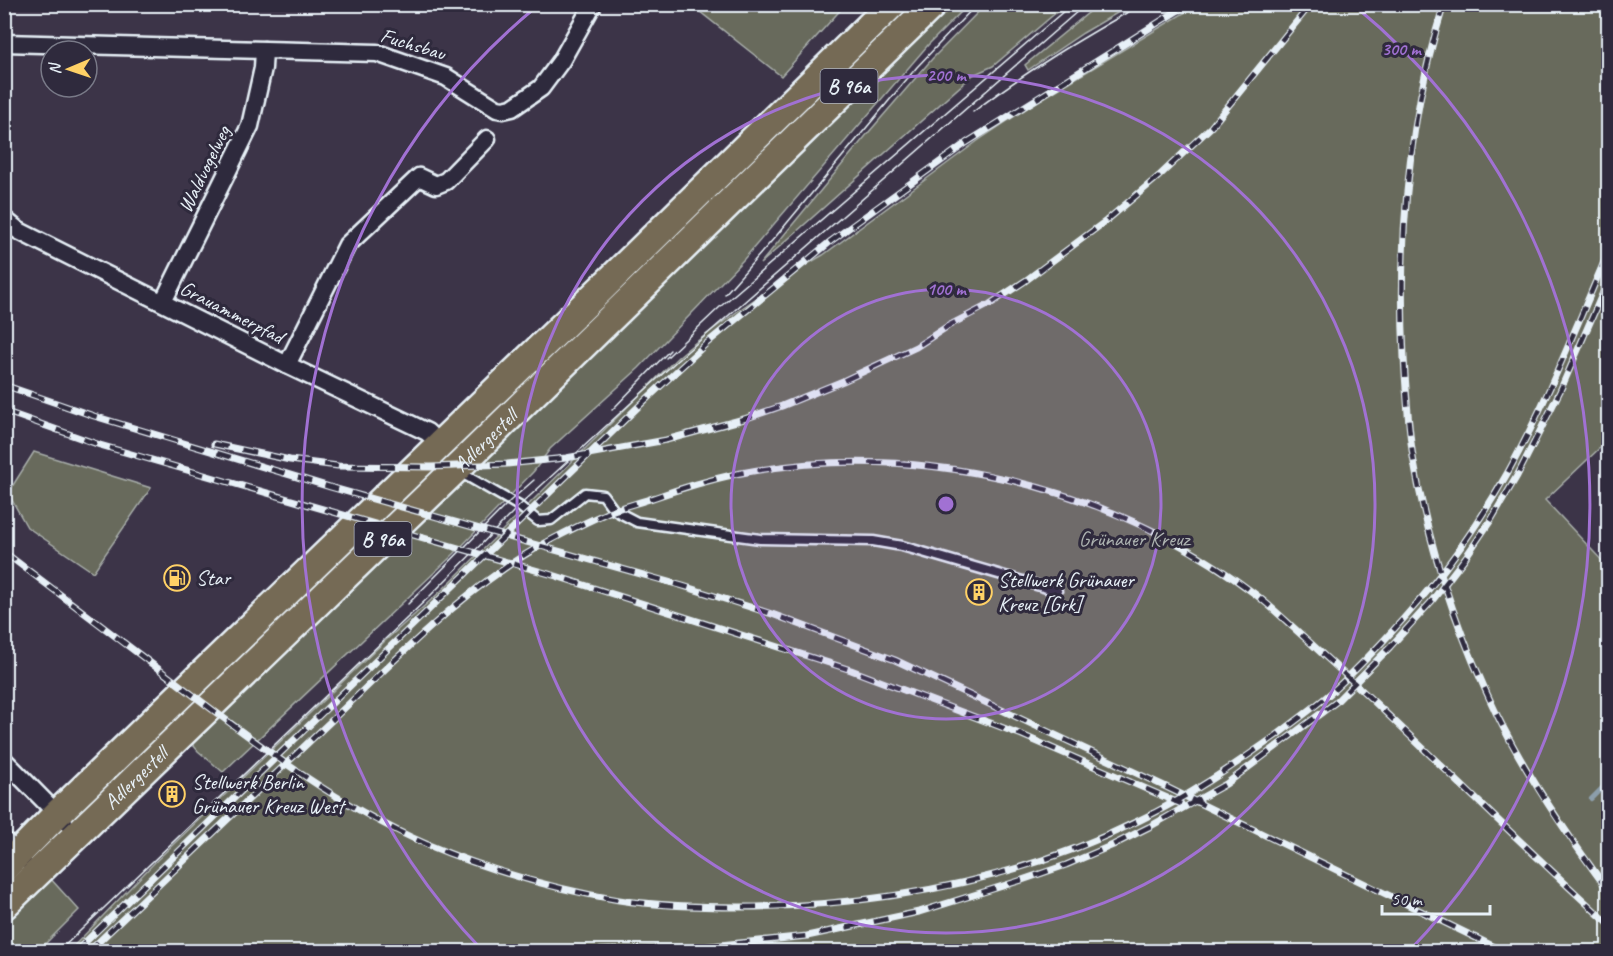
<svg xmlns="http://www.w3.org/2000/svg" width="1613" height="956" font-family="Caveat,sans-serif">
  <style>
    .green { fill: #686a5c; stroke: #a8aeaa; stroke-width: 1.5 }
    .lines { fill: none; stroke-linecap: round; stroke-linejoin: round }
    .stream { stroke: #8c9eab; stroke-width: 4.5 }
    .service-casing { stroke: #e8f1f8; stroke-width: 13 }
    .minor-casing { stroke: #e8f1f8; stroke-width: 21 }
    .primary-casing { stroke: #e8f1f8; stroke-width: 32 }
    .service { stroke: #2f2a3d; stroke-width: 8 }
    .minor { stroke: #2f2a3d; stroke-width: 16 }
    .primary { stroke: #756a55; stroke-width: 27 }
    .tram { stroke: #e8f1f8; stroke-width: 1.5 }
    .rail-casing { stroke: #e8f1f8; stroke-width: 7 }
    .rail { stroke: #2f2a3d; stroke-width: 4.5; stroke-dasharray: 14; stroke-linecap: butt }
    .ring { fill: none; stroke: #a171d3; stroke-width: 3 }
    .labels { text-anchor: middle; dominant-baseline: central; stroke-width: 6; stroke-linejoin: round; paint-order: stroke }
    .shield { fill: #2f2a3d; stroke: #b0b5c0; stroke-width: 1.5 }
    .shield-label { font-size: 20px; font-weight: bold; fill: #e8f1f8 }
    .street-label { font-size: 21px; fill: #e8f1f8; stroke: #2f2a3d }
    .park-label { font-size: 21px; fill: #aeb4b2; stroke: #2f2a3d }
    .poi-label { font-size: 21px; fill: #e8f1f8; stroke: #2f2a3d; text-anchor: start }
    .centre { fill: #a171d3; stroke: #2f2a3d; stroke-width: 3 }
    .ring-label { font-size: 18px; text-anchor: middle; font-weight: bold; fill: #a171d3; stroke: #2f2a3d; stroke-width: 6; stroke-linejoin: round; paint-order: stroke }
  </style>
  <rect width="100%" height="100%" fill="#3c3448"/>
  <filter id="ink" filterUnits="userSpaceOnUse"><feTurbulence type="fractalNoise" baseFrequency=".0167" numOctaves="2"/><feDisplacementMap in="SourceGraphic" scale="12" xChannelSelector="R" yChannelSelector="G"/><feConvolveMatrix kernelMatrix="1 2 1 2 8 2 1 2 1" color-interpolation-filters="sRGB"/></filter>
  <g filter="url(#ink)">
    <g class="green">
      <polygon points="986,4 1065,5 993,66 973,75 760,264 869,132 932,59"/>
      <polygon points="1099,4 1131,5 1083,33 1028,70 1025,65"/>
      <polygon points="686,5 845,5 781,76 700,12"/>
      <polygon points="946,5 968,5 928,45 744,259 639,368 550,449 534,471 454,554 223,772 198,751 189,740"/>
      <polygon points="1197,5 1608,5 1608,447 1604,444 1545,500 1608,567 1608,951 68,952 157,860 386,640 441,591 678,357 696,342 742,308 794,272 823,255 979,140 1030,106"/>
      <polygon points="672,233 672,240 81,817 76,811"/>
      <polygon points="34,452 151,488 93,572 27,527 8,493"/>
      <polygon points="49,877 79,910 38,951 5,952 5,920"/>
    </g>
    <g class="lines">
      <polyline class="stream" points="1591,799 1608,782"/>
      <g class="service-casing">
        <polyline id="service" points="458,471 519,506 538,521 551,520 585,493 603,495 614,510 637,522 760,539 873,541 902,546 1057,591"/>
      </g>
      <g class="minor-casing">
        <g id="minor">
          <polyline points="4,43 377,53 446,77 497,109 503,110 512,108 541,88 561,61 593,4"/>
          <polyline points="4,219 19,231 287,365 427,432 440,444"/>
          <polyline points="163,302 250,126 263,68 264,50"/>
          <polyline points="287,365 347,245 419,177 436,185 446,181 487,139"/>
          <polyline points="4,760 64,821"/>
          <polyline points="4,840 23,860"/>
        </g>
      </g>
      <g class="primary-casing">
        <g id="primary">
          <polyline points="4,868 57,814 602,288 892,4"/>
          <path id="s1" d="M 4,905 L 455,470 L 933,4"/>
        </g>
      </g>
      <use href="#service" class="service"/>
      <use href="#minor" class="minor"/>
      <use href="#primary" class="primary"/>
      <g class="tram">
        <path d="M 973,112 C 1026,71 1084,37 1142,4"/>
        <polyline points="725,294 777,235 917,67 977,4"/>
        <polyline points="666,358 721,306 1072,4"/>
        <polyline points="612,410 670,350"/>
        <polyline points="408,604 510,501 534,480"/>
        <polyline points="58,952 429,597 519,506 581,449 681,357 1086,4"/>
      </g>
      <g class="rail-casing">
        <g id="rail">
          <path d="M 1444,4 C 1408,118 1398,239 1404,358 C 1406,391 1408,424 1413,457 C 1428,546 1458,634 1497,715 C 1528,778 1567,835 1608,890"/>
          <polyline points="4,385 94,416 330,487 683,586 772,614 895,660 1162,785 1505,952"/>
          <polyline points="4,411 100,445 556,576 851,670 1022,735 1181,804"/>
          <polyline points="214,444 290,460 338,466 431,467 507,464 566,458 666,440 744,419 782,406 843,381 916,347 948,326 990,304 1025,281 1106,221 1159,176 1211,127 1311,4"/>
          <path d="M 4,552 C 66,599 128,646 189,692 C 264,749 339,806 426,844 C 488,870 553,889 619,900 C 659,906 700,907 740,907 C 878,906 1015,882 1140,820 C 1188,797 1233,766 1277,735 C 1295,721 1315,707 1332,692 C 1367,660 1399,625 1429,589 C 1458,553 1485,513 1508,472 C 1547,402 1576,326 1608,253"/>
          <polyline points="75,952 638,407 707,343 831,241 966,143 1188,4"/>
          <path d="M 88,952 C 169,875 250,798 331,721 C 387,668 441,612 505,568 C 537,545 575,527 611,511 C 626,506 641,502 656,497 C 682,488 709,480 736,474 C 915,439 1110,484 1255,594 C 1272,607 1288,623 1304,637 C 1331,662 1359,687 1386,713 C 1460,783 1533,855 1608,923"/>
          <polyline points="540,952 691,948 807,936 919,912 1022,880 1066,865 1113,845 1149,827 1226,784 1336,702 1390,647 1431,602 1465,558 1491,520 1517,476 1540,431 1560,391 1608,281"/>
        </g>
      </g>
      <use href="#rail" class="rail"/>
    </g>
  </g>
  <circle cx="946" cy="504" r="215" fill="#a171d3" fill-opacity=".12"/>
  <g class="ring">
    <circle cx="946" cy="504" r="215"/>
    <circle cx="946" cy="504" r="429"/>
    <path d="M483 951A644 644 0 0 1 536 7M1356 7A644 644 0 0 1 1409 951"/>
  </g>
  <defs>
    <g id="fuel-ring" transform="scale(1.35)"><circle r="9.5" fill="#2f2a3d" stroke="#ffd166" stroke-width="1.5"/><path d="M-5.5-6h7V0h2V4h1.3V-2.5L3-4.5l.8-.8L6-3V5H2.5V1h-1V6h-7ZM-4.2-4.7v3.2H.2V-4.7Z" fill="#ffd166"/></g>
    <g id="building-ring" transform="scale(1.35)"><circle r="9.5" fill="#2f2a3d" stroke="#ffd166" stroke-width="1.5"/><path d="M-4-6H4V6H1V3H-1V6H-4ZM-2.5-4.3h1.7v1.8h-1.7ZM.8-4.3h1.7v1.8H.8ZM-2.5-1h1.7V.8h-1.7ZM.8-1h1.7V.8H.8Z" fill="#ffd166"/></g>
  </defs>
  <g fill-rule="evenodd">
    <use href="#fuel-ring" x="177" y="578"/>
    <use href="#building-ring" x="979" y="592"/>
    <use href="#building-ring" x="172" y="794"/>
  </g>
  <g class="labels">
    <g class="shield">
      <rect x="820.5" y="69" width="57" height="34" rx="4.5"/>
      <rect x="354.5" y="522" width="57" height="34" rx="4.5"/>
    </g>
    <g class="shield-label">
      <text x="849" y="86">B 96a</text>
      <text x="383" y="539">B 96a</text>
    </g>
    <g class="street-label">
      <text transform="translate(413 44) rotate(17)">Fuchsbau</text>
      <text transform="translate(204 169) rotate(-64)">Waldvogelweg</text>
      <text transform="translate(232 312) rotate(27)">Grauammerpfad</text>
      <text stroke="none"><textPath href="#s1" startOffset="669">Adlergestell</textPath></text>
      <text stroke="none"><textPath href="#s1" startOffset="183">Adlergestell</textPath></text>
    </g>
    <g class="park-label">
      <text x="1134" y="539">Grünauer Kreuz</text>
    </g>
    <g class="poi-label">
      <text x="196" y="578">Star</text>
      <text x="998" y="580">Stellwerk Grünauer<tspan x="998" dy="24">Kreuz [Grk]</tspan></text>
      <text x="192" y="782">Stellwerk Berlin<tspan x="192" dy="24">Grünauer Kreuz West</tspan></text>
    </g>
  </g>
  <circle cx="946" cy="504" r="9" class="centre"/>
  <g class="ring-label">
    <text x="1401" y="55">300 m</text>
    <text x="946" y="81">200 m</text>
    <text x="946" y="295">100 m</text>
  </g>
  <rect width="1613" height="956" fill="none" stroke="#2f2a3d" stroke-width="24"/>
  <rect x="12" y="12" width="1589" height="932" fill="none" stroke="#e8f1f8" stroke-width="2" filter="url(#ink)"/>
  <g transform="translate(69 69) rotate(268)"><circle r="28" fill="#2f2a3d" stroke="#797a88" stroke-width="1.5"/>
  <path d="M0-4.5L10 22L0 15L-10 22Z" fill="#ffd166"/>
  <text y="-9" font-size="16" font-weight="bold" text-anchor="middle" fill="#e8f1f8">N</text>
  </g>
  <path d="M1382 905v9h108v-9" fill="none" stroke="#e8f1f8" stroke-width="3"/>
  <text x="1391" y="905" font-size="18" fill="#e8f1f8" stroke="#2f2a3d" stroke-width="4.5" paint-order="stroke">50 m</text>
</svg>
